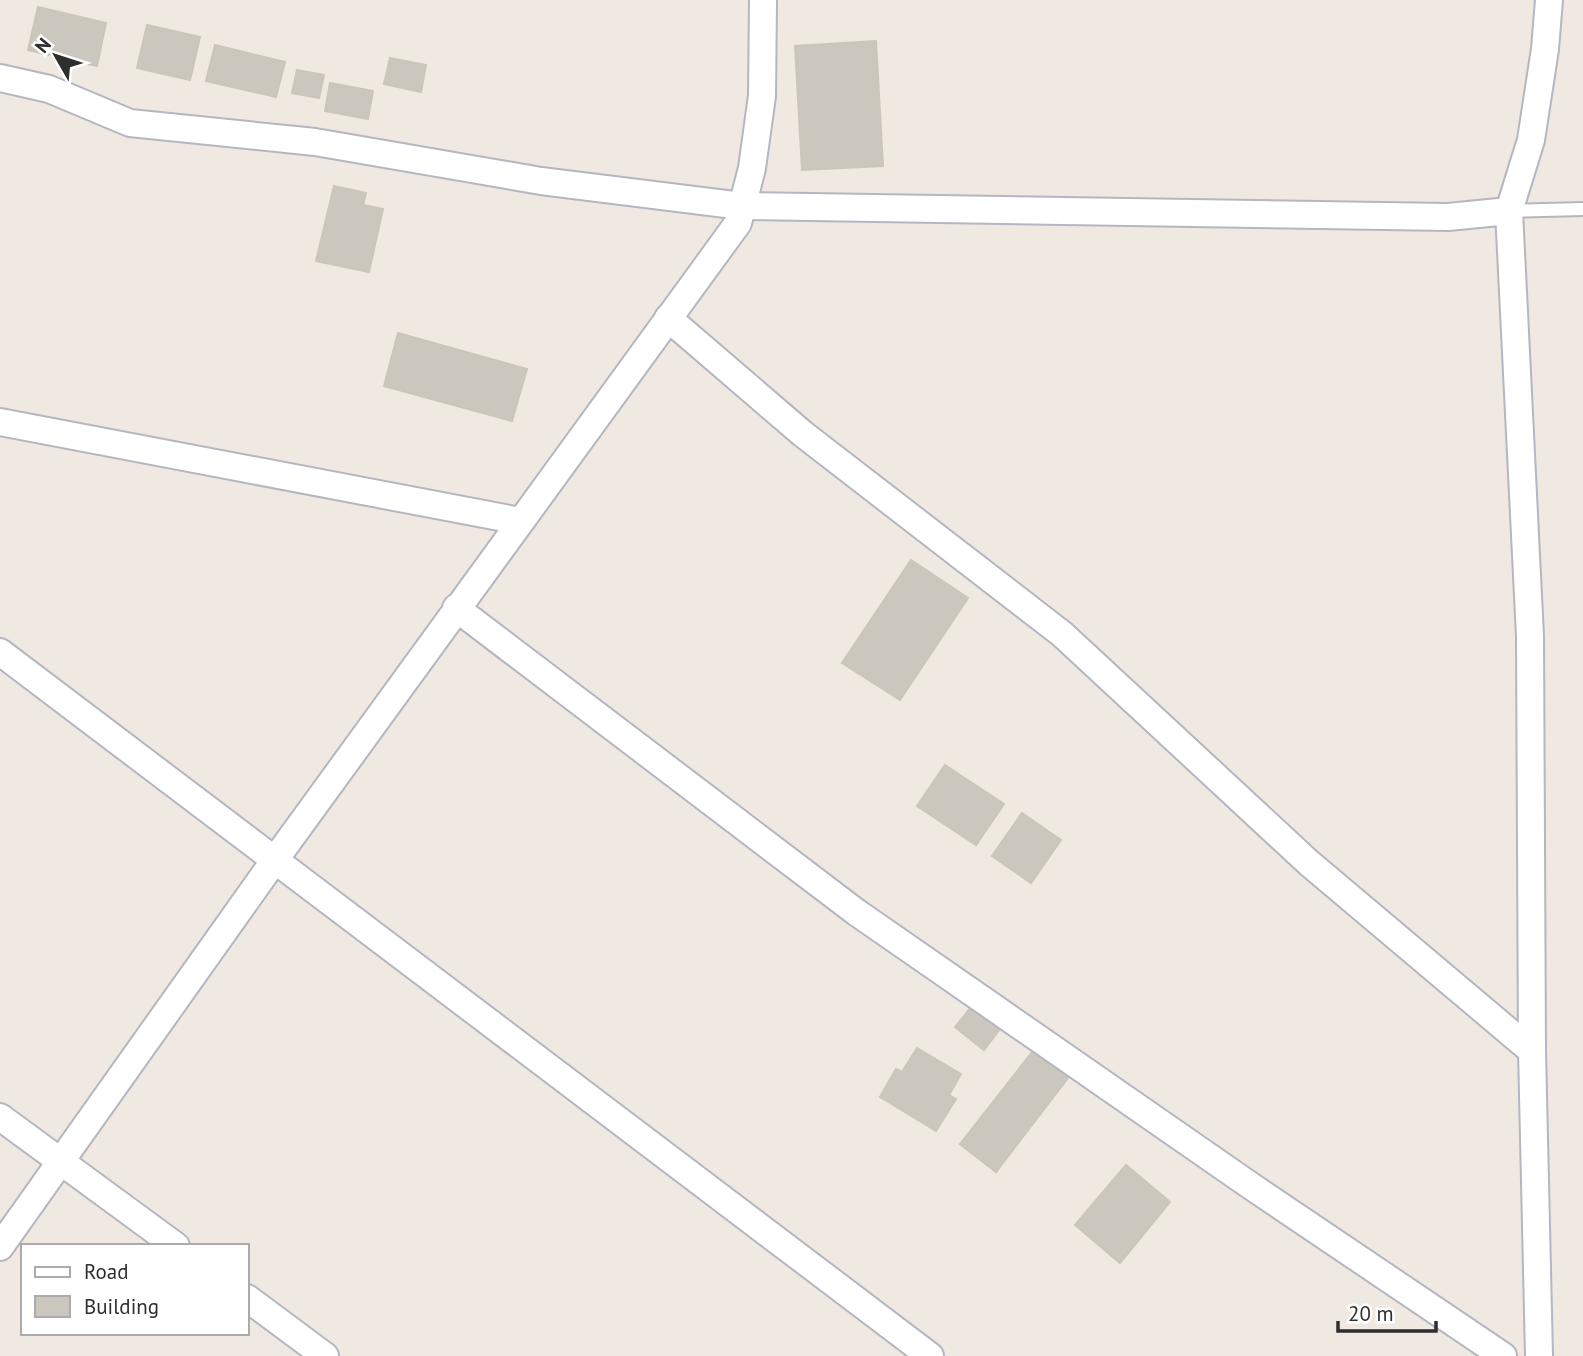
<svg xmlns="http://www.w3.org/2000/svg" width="1583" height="1356" font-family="'PT Sans',sans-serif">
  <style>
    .building { fill: #cbc7bf; stroke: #cbc5ba; stroke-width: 2 }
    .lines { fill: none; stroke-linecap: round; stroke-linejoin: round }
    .lane-casing { stroke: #b4b7c1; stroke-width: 16 }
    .street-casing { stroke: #b4b7c1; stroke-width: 30 }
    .lane { stroke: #fff; stroke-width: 12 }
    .street { stroke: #fff; stroke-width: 26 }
  </style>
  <rect width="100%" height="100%" fill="#efe9e1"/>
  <g class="building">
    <polygon points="38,7 106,23 97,66 28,50"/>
    <polygon points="147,25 200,37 190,80 137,68"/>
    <polygon points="876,41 883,166 802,170 795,46"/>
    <polygon points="215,45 285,62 276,97 206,81"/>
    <polygon points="390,58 426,65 421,92 384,84"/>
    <polygon points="297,70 324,75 319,98 292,93"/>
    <polygon points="330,83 373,91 368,119 325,111"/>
    <polygon points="334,186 366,193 363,205 383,209 369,272 316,261"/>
    <polygon points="398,333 527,369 512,421 384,386"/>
    <polygon points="911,560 968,598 900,700 842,663"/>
    <polygon points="945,765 1004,804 976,845 917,806"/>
    <polygon points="1022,813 1061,840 1031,883 992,856"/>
    <polygon points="972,1006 1000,1029 984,1050 955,1027"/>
    <polygon points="917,1048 961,1074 949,1095 956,1099 936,1131 880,1097 896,1069 902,1072"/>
    <polygon points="1033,1051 1068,1078 996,1172 960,1144"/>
    <polygon points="1126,1165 1170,1202 1120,1263 1075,1225"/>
  </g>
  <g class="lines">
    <g class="lane-casing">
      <polyline id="lane" points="1509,211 1583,209"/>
    </g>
    <g class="street-casing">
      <g id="street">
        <polyline points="0,78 49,89 130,123 315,142 541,181 742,206 1448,217 1509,211 1531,140 1545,49 1549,0"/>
        <polyline points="1509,211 1530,636 1532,1051"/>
        <polyline points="668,318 803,434 1062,634 1309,863 1532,1051 1539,1356"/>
        <polyline points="0,422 520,521"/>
        <polyline points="456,608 856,912 1251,1186 1503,1356"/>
        <polyline points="0,652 930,1356"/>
        <polyline points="0,1117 176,1246"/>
        <polyline points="0,1247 274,861 738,223 752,168 762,96 763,0"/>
        <polyline points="247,1298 325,1356"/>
      </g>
    </g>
    <use href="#lane" class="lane"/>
    <use href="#street" class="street"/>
  </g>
  <rect x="21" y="1244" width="228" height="91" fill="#ffffff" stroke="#ababab" stroke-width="2"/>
  <rect x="35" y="1267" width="35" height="10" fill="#ffffff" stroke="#ababab" stroke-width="2"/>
  <text x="84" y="1279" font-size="21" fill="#2e2e2e">Road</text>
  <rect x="35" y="1296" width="35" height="21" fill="#cbc7bf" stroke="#ababab" stroke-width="2"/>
  <text x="84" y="1314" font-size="21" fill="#2e2e2e">Building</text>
  <g transform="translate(56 56) rotate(309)" stroke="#ffffff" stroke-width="5" paint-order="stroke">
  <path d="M0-5L12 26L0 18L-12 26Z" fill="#2e2e2e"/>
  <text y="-10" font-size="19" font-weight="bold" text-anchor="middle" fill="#2e2e2e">N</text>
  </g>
  <path d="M1338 1321v10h98v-10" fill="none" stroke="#2e2e2e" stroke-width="3.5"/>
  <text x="1348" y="1321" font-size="21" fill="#2e2e2e" stroke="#ffffff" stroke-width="5" paint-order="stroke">20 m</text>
</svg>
